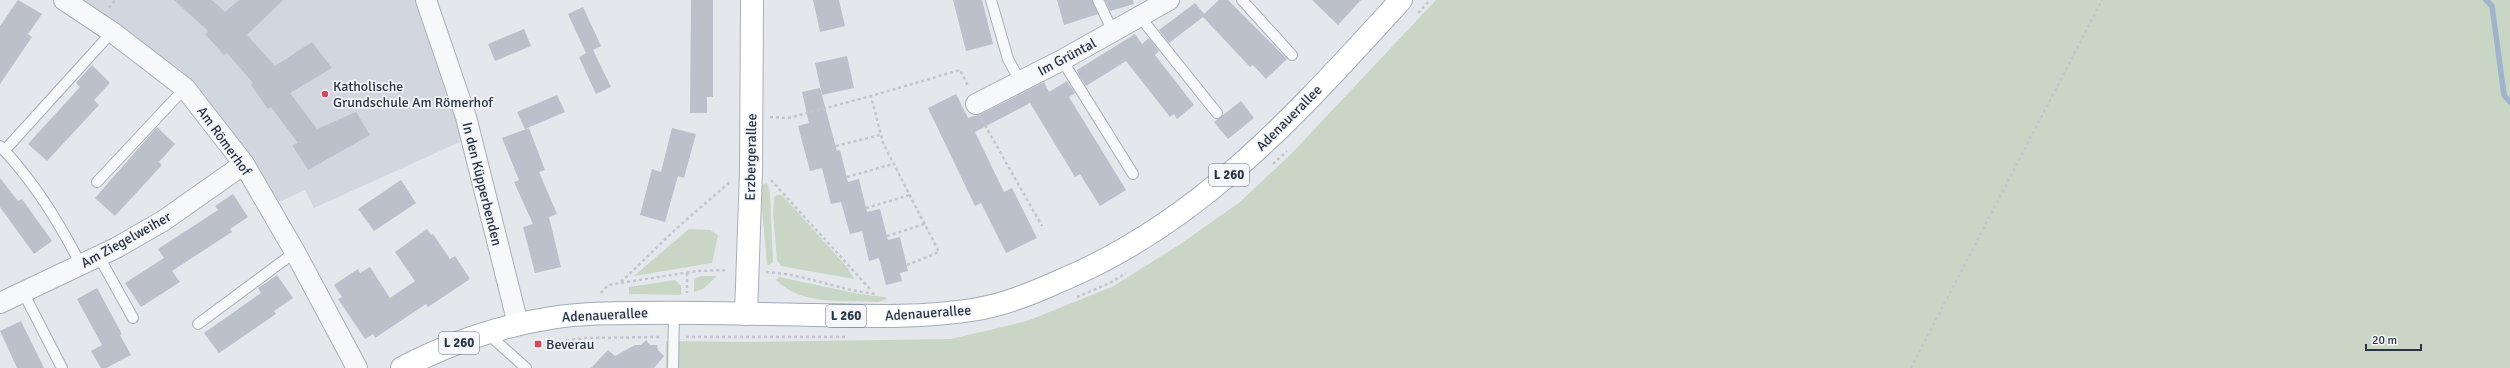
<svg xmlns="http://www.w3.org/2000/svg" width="2510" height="368" font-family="Signika,sans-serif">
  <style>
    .built { fill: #d2d6de }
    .green { fill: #c9d6c5 }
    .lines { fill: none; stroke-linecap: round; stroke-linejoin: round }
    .stream { stroke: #9fb4cc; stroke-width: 5.5 }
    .building { fill: #bbc0ca }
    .lane-casing { stroke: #a9aeb7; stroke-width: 12 }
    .street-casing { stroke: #a9aeb7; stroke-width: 22 }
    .secondary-casing { stroke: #a9aeb7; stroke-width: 24 }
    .primary-casing { stroke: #a3abb8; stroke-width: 24 }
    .path { stroke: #c2c5cb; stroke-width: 2.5; stroke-dasharray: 3 3; stroke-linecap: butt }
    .lane { stroke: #f7f8fa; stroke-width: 10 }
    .street { stroke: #f7f8fa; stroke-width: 20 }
    .secondary { stroke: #fff; stroke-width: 22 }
    .primary { stroke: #fff; stroke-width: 22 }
    .poi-dot { fill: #d1495b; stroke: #f4f6f9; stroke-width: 1.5 }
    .labels { text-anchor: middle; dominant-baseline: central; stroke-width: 3.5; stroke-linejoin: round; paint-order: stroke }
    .shield { fill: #f4f6f9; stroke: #676e7b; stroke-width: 1 }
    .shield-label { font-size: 13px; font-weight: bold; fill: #2b3445 }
    .street-label { font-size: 14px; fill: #2b3445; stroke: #f4f6f9 }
    .poi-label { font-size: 14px; fill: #2b3445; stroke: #f4f6f9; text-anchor: start }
  </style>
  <rect width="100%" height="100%" fill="#e4e7ec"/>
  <polygon class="built" points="79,0 416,0 436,53 462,141 314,208 305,190 279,202 232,131 182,71"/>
  <g class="green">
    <polygon points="1436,0 2510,0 2510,368 666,368 666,341 746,342 951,339 1027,321 1112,287 1179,245 1240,202 1292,153"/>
    <polygon points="767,183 770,192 773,262 769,265 767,265 760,186"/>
    <polygon points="777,195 782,195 847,267 854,279 781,266 777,260 773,213 774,197"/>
    <polygon points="689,229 710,230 718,235 712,263 634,276"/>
    <polygon points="701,276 717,276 703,289 694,292 694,279"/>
    <path d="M 779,277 L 859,294 L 885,297 L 887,299 L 878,302 C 843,300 802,306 776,280 Z"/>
    <polygon points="675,280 681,286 681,295 629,294 629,287"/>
  </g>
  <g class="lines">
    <polyline class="stream" points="2486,0 2492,6 2504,95 2510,102"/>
  </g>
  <g class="building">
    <polygon points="18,0 42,14 28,34 32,37 0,84 0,26"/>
    <polygon points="174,0 212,0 225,12 239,0 283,0 247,35 275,66 312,42 332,68 290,93 317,129 356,112 370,135 308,170 292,145 298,143 271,107 268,109 251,85 253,83 227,53 224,55 205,34 208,31"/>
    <polygon points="691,0 713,0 713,97 707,97 707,113 690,113"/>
    <polygon points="813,0 839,0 845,26 820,32"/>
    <polygon points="953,0 982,0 993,44 966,51"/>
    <polygon points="1057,0 1092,0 1098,14 1064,25"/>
    <polygon points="1105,0 1133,0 1134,4 1110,11"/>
    <polygon points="1219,0 1228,0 1287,59 1266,79 1253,65 1250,67 1203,17 1169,43 1159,30 1195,3 1204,14"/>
    <polygon points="1312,0 1361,0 1338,25"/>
    <polygon points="583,7 601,46 593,50 611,87 596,94 579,57 586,53 568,14"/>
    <polygon points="524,29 531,46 495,61 488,44"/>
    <polygon points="1135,34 1142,44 1149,38 1159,51 1155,55 1194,105 1177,119 1174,114 1170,117 1126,61 1086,86 1078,74 1077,70"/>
    <polygon points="847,56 854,88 822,95 815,63"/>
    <polygon points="92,65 110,83 94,100 99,105 47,161 28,144 80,87 76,83"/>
    <polygon points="1067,81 1075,93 1069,97 1126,190 1100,206 1080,174 1075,177 1030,103 975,132 1004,192 1012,188 1037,238 1006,253 981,203 975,206 928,108 956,94 968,118 981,114 1044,82 1049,92"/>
    <polygon points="820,88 837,151 840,150 848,182 859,179 867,212 880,209 888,240 900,237 908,271 900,273 902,281 886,285 879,258 869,261 862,231 850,234 841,202 831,204 822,168 810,171 798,126 809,123 802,92"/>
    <polygon points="557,95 565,112 525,129 517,112"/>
    <polygon points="1241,101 1254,118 1228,139 1214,122"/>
    <polygon points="157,127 175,144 159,162 162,165 115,216 95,198"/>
    <polygon points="529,128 545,170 539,172 557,214 549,217 561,267 535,273 523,227 533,224 514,182 519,180 502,138"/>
    <polygon points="672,128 696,134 684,178 678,176 665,222 640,215 652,169 661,172"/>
    <polygon points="0,178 18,201 22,199 52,241 34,254 0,207"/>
    <polygon points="401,180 416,203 374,231 358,209"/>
    <polygon points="233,194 248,217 230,229 232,232 172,271 180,282 141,307 125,283 164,258 158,249 218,210 215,206"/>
    <polygon points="427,229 431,235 433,234 450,259 455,256 470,279 428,307 426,304 375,338 373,334 365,339 338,299 342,297 334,285 358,269 360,273 370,267 390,298 415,281 395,252"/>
    <polygon points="277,275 293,298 274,311 276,314 219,353 204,333 261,293 258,288"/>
    <polygon points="97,288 122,334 120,335 131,355 106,368 101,368 91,351 102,345 77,299"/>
    <polygon points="21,321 44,368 17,368 0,331"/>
    <polygon points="646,340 650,345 657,345 658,350 664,356 654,368 591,368 608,350 615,356 635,345 641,345"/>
  </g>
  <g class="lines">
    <g class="lane-casing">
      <g id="lane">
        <polyline points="991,0 1008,59 1020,81"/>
        <polyline points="1098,0 1113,32"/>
        <polyline points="1242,0 1292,55"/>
        <polyline points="1140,17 1217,113"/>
        <polyline points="1062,60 1133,174"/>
        <path d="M 0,146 C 34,181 59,222 81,265"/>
        <polyline points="5,150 112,32"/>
        <polyline points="97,182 185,88"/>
        <polyline points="99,257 133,318"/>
        <polyline points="23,292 62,368"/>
        <polyline points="198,324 295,252"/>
        <polyline points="487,333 526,368"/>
        <polyline points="673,368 674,312"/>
      </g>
    </g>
    <g class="street-casing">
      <g id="street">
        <polyline points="64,0 112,32 185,88 244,164 295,252 357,368"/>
        <polyline points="426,0 466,117 518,324"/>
        <polyline points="976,104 1062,60 1169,0"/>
        <polyline points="0,303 116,248 163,221 244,164"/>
      </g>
    </g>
    <g class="secondary-casing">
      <polyline id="secondary" points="746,314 751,171 752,0"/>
    </g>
    <g class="primary-casing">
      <path id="primary" d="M 402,368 C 448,344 500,326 551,318 C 581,313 611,313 641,313 C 699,312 757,314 815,315 C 867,316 920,318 972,310 C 1004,305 1033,293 1062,280 C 1203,221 1300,110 1401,0"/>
    </g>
    <g class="path">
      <polyline points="109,8 115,0"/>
      <polyline points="1418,13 1430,0"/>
      <polyline points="770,117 788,118 871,96"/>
      <polyline points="982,120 1042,226"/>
      <polyline points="836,146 880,135"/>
      <polyline points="1273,164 1287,151"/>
      <polyline points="847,177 893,164"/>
      <polyline points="771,180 870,289"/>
      <polyline points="866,208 910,195"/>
      <polyline points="887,236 925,224"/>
      <polyline points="907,265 939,252 883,143 871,96 960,70 968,86"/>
      <path d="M 766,272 C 805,274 838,290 876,294"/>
      <polyline points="687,273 687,293"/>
      <polyline points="621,282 678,227 731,181"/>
      <polyline points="601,293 608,285 620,283 697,271 727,270"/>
      <polyline points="1077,297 1110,283 1126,273"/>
      <polyline points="686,337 847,337"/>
      <polyline points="549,339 556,342 585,338 659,337"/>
      <polyline points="1911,368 2102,0"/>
    </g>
    <use href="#lane" class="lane"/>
    <use href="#street" class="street"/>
    <use href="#secondary" class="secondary"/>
    <use href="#primary" class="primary"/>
  </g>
  <g class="poi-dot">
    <circle cx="325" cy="94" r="4"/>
    <rect x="534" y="340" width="8" height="8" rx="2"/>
  </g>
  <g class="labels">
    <g class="shield">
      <rect x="1209" y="164" width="40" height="22" rx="3"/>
      <rect x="826" y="305" width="40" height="22" rx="3"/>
      <rect x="439" y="332" width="40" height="22" rx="3"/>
    </g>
    <g class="shield-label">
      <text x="1229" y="175">L 260</text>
      <text x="846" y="316">L 260</text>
      <text x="459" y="343">L 260</text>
    </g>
    <g class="street-label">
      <text transform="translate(1067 57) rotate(-28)">Im Grüntal</text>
      <text transform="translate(1289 118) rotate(-45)">Adenauerallee</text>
      <text transform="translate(224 141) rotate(54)">Am Römerhof</text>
      <text transform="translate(751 157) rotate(-89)">Erzbergerallee</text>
      <text transform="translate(482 184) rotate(76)">In den Küpperbenden</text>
      <text transform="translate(126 240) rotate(-29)">Am Ziegelweiher</text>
      <text transform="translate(928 313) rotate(-4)">Adenauerallee</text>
      <text transform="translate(605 315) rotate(-3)">Adenauerallee</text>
    </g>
    <g class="poi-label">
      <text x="333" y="86">Katholische<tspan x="333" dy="16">Grundschule Am Römerhof</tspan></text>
      <text x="546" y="344">Beverau</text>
    </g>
  </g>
  <path d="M2366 344v6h55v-6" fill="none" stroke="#2b3445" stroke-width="2"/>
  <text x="2372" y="344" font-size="12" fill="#2b3445" stroke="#f4f6f9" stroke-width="3" paint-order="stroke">20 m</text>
</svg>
